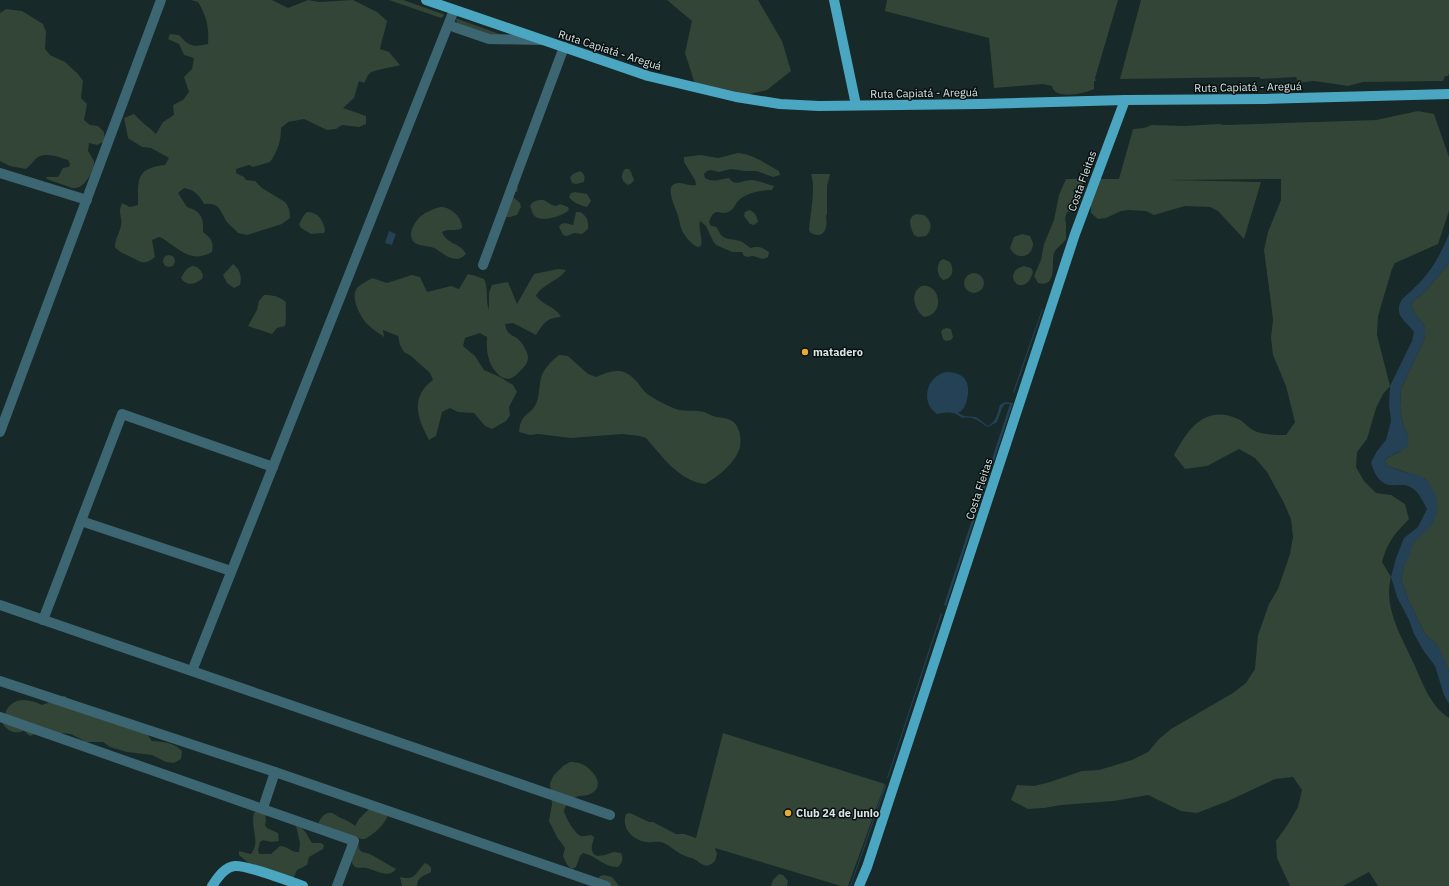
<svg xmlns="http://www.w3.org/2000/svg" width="1449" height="886" font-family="'IBM Plex Sans',sans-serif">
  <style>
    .green { fill: #334536 }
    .water { fill: #244156 }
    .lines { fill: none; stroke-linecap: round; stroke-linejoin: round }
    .minor { stroke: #3d6673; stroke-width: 10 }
    .major { stroke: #4ba7c1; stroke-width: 10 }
    .poi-dot { fill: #e7ac36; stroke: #081010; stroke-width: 1.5 }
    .labels { text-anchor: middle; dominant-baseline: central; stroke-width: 3; stroke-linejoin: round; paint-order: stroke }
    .street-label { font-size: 11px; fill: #dae4e4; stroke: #081010 }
    .poi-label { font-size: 11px; font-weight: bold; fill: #dae4e4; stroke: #081010; text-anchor: start }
  </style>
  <rect width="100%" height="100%" fill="#172929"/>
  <g class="green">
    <path d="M 191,0 L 272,0 L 288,8 L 308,0 L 319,2 L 353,0 L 377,12 L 387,21 C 385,31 382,39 380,49 L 389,52 L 400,65 C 394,67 372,70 369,74 C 367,76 366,80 364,83 L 359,81 L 354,98 L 343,108 L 366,116 L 366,124 L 359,127 L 342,125 L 336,129 L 327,130 L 304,119 L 288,122 L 281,128 C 281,141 278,151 270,162 L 253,167 L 249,165 L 236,169 L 236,173 L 244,177 L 246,180 L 255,181 L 262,188 L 285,202 C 289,207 290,211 290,218 L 282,224 L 247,235 L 238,233 C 235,229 230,226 227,222 C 220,211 220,202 204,204 C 199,195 195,190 184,188 L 178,193 L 187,207 C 201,211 204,218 203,232 C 211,238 214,242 212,252 C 196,261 186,255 172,245 C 167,242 164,238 159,237 L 152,240 L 155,257 C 143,267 140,261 129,256 C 123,253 119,252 115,247 C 115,238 120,233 121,225 C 123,216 117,215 122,203 L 130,207 L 138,205 C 138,179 136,168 165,165 L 169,158 L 151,148 L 142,147 L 128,138 L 124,118 L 134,114 C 141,122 149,127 156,134 L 163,122 L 174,115 L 173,105 L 183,100 L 189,92 L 184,77 L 192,69 L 194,58 L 184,55 L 179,44 L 168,39 L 170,34 L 179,35 C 190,47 192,47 208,44 C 209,27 207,17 198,2 Z"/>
    <polygon points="389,0 403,0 443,14 444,16 441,18"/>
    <polygon points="667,0 758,0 782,41 791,71 767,90 736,97 695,84 685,53 692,21"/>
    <path d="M 887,0 L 1118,0 L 1095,78 L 1096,81 L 1094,81 L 1094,89 C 1084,94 1054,100 1052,86 L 1043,84 L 994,88 L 989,38 L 885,11 Z"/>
    <polygon points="1141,0 1449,0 1449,74 1448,76 1445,76 1443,81 1363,82 1348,86 1314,81 1298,83 1296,77 1261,79 1259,77 1120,79"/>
    <path d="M 6,9 L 22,11 L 43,24 L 46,32 L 45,49 L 50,55 L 65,62 L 78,74 L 83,81 L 81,98 L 87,104 L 84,120 L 90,125 L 98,126 L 104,132 L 105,141 L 97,145 L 89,143 L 88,151 C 90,154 93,159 94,161 C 95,168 87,183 81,186 C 78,188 75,188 72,188 L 47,179 L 46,177 L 58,177 L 63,168 L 69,167 L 70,164 L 68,160 C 59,157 46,152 38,157 C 34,160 31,165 26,169 L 10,166 L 0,161 L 0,13 Z"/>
    <polygon points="456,19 458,19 502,35 494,36 457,23"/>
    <path d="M 1418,111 L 1434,114 L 1449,157 L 1449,211 L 1438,244 L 1395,263 L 1392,269 L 1378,316 L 1377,335 L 1390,386 L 1383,394 L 1376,408 L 1367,439 L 1357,452 L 1356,467 L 1364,481 L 1376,493 L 1391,495 L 1405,504 L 1409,519 C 1394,535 1388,541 1382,562 L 1391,577 C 1383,608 1402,637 1414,664 C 1423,684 1430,705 1449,718 L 1449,886 L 1378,886 L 1369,872 L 1343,886 L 1290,886 L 1277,858 L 1276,841 L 1288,824 L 1298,807 L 1302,790 L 1293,777 L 1275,779 L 1228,801 L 1197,813 L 1181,811 L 1148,795 L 1114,801 L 1061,805 L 1044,808 L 1028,809 L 1011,800 L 1017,785 L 1034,786 L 1050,782 L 1082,771 L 1099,770 L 1132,760 L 1148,752 L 1159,739 L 1171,729 L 1233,693 L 1246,683 L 1255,669 L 1258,635 L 1269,604 L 1278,589 L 1290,554 L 1293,537 L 1291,519 L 1284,503 L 1267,472 L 1255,458 L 1239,449 L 1207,466 L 1185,469 L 1174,455 C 1188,429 1205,404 1238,419 C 1244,421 1247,427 1253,430 C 1262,435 1276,435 1286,435 L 1295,422 L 1286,386 L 1273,355 L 1271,338 L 1273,320 L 1271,303 L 1264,250 L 1268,232 L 1281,200 L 1281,179 L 1170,180 L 1261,182 L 1244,239 L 1218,211 L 1210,207 L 1185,206 L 1154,215 L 1146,211 L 1129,210 L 1121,211 L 1106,218 L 1098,219 L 1091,213 L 1091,205 L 1095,179 L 1119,179 L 1133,129 L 1144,128 L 1152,125 L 1185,126 L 1219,124 L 1225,125 L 1376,120 Z"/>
    <path d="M 738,153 C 753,154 766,164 779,171 L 780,175 L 773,177 L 757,171 L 744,171 L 731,169 L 719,172 L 711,170 L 707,171 L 704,174 L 705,178 C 714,183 719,179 729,178 C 736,188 742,179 752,180 C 759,181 767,184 774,186 L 772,190 C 762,190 746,193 739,200 C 735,204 734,210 728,212 C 724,214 720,212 716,212 L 712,215 L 709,222 L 711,226 C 719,226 717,231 722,236 C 726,240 735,239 740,241 C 744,242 747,246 751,248 C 758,245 763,248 769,252 L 768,257 C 761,261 759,257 753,256 L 748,257 L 744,256 L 742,252 L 732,252 L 716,245 L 713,241 L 706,226 L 700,221 C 698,230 703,237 701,246 L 697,247 C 692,244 687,239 684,234 C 680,228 680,222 678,216 C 676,209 667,192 672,186 C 677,179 689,187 696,185 L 695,180 L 684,162 L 684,157 L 701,155 L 718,158 Z"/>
    <path d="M 625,169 L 629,169 L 631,172 L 634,180 L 632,183 L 628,185 C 621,181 620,175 625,169 Z"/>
    <path d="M 580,171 C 585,174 585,177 584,182 L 576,184 L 572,183 L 570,177 L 573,174 Z"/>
    <path d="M 812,174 L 830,174 L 827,186 L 827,214 L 826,216 C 828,227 825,240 811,233 L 809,230 C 810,217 816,185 811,175 Z"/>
    <path d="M 1066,179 L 1084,179 C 1081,190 1083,212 1067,212 L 1065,219 L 1066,223 L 1066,239 C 1063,244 1056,248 1054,253 C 1051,264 1058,288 1038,283 L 1034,276 L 1041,260 L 1044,244 L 1054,220 L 1059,195 Z"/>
    <path d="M 512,183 L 516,185 L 518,188 L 517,192 L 513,192 L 511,195 L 520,203 L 521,207 L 517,215 L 510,217 L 505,217 C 501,205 504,196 508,184 Z"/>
    <path d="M 575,192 L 587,194 L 591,201 L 587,207 C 580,205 573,203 569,197 L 571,193 Z"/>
    <path d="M 544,200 L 552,205 L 556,206 L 560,204 L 568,207 L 569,210 C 563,216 544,222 536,217 C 532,215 532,210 530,206 C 533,200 538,200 544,200 Z"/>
    <path d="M 441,207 C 451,207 463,218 462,228 C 456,232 449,228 442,232 C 446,244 461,243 466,254 C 456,265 445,255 436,249 C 430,245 421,247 415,243 C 406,236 414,222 421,216 C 426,212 435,208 441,207 Z"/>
    <path d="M 749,210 C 755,212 757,216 758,222 L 754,225 L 750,224 L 744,216 L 745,212 Z"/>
    <path d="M 307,212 C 318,212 323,220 325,230 L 324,233 L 311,234 L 301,228 L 299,224 L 304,215 Z"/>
    <path d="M 576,212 L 580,212 C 587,216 589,221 588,229 L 582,234 L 574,233 L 567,236 L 563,235 L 559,227 L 561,224 L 565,223 L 573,225 Z"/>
    <path d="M 916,214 L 924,215 C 932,221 933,229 926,236 L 918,237 L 914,235 C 911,227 906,218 916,214 Z"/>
    <path d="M 1022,234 L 1030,236 L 1033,243 C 1033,258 1016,261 1010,248 L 1014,237 Z"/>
    <circle cx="169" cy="261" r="6"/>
    <path d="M 943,259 L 950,262 C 955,270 952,279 943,280 C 937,275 936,268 940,261 Z"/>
    <polygon points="1449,263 1449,671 1437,645 1425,634 1408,599 1401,579 1404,566 1413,543 1433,523 1426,479 1387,466 1385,460 1391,456 1401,451 1408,436 1403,425 1400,408 1401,389 1425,338 1425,326 1415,314 1411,307 1413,301 1424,293"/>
    <path d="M 233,264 C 240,270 242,275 240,285 L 234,288 L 227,283 L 223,275 Z"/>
    <path d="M 192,266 C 198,266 201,270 203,275 L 202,279 C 195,284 187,287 181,278 C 184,273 186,268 192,266 Z"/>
    <path d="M 1024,266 L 1031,268 L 1033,272 C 1026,296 1007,282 1015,271 C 1017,268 1021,267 1024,266 Z"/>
    <path d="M 558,269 L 566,270 C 558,282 543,283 536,296 C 544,306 555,306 561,317 C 546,318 544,323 536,335 L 513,323 L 505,324 C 508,338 513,333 520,341 C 523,344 528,353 528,357 C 528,363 525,366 521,370 C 515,377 509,382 500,376 C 488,366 486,352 487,337 L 480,333 L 465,338 L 463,346 L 475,356 L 484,370 L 500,377 L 513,385 L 517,392 L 509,407 L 510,415 L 506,421 L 492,429 L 485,426 L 474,413 L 458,412 L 450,408 L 442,412 L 436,436 L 429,440 C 417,418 410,397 433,380 L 430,373 L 411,356 L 404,352 L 400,345 L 398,336 L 383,330 L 384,337 C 379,333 372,329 367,324 C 360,316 349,296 358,287 C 362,283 368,281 372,278 L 387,283 L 412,275 L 420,277 L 427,292 L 451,286 L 459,289 L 468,274 L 476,276 L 484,279 C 489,289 485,299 489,310 L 489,293 L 492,285 L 508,282 L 517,304 L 534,274 Z"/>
    <circle cx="974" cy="283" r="10"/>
    <path d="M 922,286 C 940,283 946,315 924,317 C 914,310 909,292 922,286 Z"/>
    <path d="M 264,295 C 273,295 279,296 286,302 C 285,310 287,317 285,326 L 277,328 L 272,334 L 248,326 L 257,310 L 259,301 Z"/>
    <polygon points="947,328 951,329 953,337 951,340 946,341 943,339 941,332 943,329"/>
    <path d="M 559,355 L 568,356 L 588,374 L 596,377 C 610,371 623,366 635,380 C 639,383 641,388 645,392 C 652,398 662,403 671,407 C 682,413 693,409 704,412 C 707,413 710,415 713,416 C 717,418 723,417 728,419 C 739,422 742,437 740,447 C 736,462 718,477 705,484 C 679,481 662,456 646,438 C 638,435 631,435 622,434 L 571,438 L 538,434 L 530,435 L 519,432 C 521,412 529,417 536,404 C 539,397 539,390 540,383 C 541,371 550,362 559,355 Z"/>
    <path d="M 56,696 L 65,696 L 71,701 L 147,734 L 152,741 C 164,742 173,742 182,751 L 181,759 L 174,763 L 166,762 L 152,755 L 127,752 L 110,747 L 103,742 L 86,742 L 71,734 L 62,733 L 54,733 L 45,730 L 30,736 L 24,731 C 14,734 9,732 3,724 C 4,720 5,715 6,711 C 14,696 30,699 42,705 L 50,702 Z"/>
    <path d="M 723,733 L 885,784 L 848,886 L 841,886 L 715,848 L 717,854 L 715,861 C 705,870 703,864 694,859 C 689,857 684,856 679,853 C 674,850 668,844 661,842 C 656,841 650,843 646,842 C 631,840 621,827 626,814 L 630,813 L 649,822 L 653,822 L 676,834 L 684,834 L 696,838 Z"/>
    <path d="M 570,762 C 576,762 583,763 588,768 C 598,776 604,789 588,795 C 584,796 580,795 576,797 C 571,799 565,805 564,811 C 565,817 575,834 581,836 C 584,837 587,835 591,835 L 594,837 C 594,841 591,845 592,850 C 594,861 609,853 614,852 C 617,852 619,853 621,853 C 624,859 622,863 618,867 C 605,868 595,855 583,853 L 580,856 L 576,867 L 572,869 C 567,866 565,861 563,856 L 565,848 L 557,837 L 549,821 L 552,804 L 550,783 L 554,775 L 563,766 Z"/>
    <path d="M 370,808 L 389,813 C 384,826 376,832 365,839 L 361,839 L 318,823 C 321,818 325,811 332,813 C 335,814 338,817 341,818 C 346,820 350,822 355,826 L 359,819 Z"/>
    <path d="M 257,811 L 265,813 L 266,821 L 265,825 L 267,828 L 278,833 L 279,841 L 271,842 L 263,840 L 260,842 L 258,850 L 259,854 L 271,854 L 280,846 C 288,846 292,853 299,852 L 300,843 L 296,826 C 306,828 307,836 312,843 L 321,843 L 324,845 L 323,849 L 309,857 L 307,865 L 297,870 L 292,881 L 252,866 L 239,855 L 239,851 L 251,854 C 261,843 250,827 254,813 Z"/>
    <path d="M 358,841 L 359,849 L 362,852 L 370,854 L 396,869 C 389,879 375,870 366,868 C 362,867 357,869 354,866 C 352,864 352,863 352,860 L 354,856 L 353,852 L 347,847 L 347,843 Z"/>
    <path d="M 425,863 L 429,865 L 431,868 L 431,872 C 424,876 417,877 417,886 L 402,886 L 400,877 C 416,881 415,873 425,863 Z"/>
    <polygon points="779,874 783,875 788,881 787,886 771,886 773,880"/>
    <polygon points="604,875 612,877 619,886 594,886 600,876"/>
  </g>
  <g class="water">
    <polygon points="389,231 396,234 392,245 385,243"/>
    <path d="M 1449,234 L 1449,263 L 1424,293 L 1413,301 L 1411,307 L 1415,314 L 1425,326 L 1425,338 L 1401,389 L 1400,408 L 1403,425 L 1408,436 L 1408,446 C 1401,452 1392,454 1385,460 L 1387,466 L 1404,472 L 1415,474 L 1426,479 L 1436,495 L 1437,511 L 1433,523 L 1426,531 L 1413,543 L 1410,555 L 1404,566 L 1401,579 L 1408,599 L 1425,634 L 1437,645 L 1445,660 L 1449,671 L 1449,704 L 1444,695 L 1435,666 L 1423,650 L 1414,634 L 1409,620 L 1397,597 L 1391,577 L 1396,558 L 1404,538 L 1418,527 L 1427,509 C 1423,502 1419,492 1412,488 C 1405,483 1398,486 1390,485 C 1379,484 1373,471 1371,462 L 1377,451 L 1386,440 L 1391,421 L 1389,405 L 1390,386 L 1412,341 L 1414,332 C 1409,324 1397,318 1399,307 C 1400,298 1409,294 1414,288 C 1430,274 1441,254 1449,234 Z"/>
    <polygon points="1042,309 1043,309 1014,393 1013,392"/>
    <path d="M 946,372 C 965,372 971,382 967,400 C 965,406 964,410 958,413 L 964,416 L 976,417 L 988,426 C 997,421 997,414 1000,405 L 1005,402 L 1013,403 L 946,606 L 944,605 L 1010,404 L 1005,404 L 1002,408 L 997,422 L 988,427 C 978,422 976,416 962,418 C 954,411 948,412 937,414 C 920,403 926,376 946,372 Z"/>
    <polygon points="941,613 942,614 888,778 887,778"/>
    <polygon points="885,785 886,786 851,886 850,886"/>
  </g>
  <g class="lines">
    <g class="minor">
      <polyline points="454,27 489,39 541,40"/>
      <polyline points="0,173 87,200"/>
      <polyline points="483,265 564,47"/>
      <polyline points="0,432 161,0"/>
      <polyline points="81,521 231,571"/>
      <polyline points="0,605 610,815"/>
      <polyline points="43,620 122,414 273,467"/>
      <polyline points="192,671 454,10"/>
      <polyline points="0,681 275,772 606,886"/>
      <polyline points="0,717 354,841 337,886"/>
      <polyline points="263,808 275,772"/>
    </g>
    <g class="major">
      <polyline points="426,0 648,76 736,97 780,104 819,106 980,104 1125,100 1265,99 1449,94"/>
      <polyline points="834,0 856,105"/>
      <path d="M 212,886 C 217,879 224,867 235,866 C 248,865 288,881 303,886"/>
      <polyline points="859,886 867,867 1075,234 1125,100"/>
    </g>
  </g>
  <g class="poi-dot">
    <circle cx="805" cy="352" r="4"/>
    <circle cx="788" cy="813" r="4"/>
  </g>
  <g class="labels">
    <g class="street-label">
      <text transform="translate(610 50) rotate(18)">Ruta Capiatá - Areguá</text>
      <text transform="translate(1248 87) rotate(-1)">Ruta Capiatá - Areguá</text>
      <text transform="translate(924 93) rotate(-1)">Ruta Capiatá - Areguá</text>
      <text transform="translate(1082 181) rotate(-70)">Costa Fleitas</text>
      <text transform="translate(979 489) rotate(-72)">Costa Fleitas</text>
    </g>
    <g class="poi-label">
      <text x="813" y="352">matadero</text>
      <text x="796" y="813">Club 24 de junio</text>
    </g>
  </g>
</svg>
